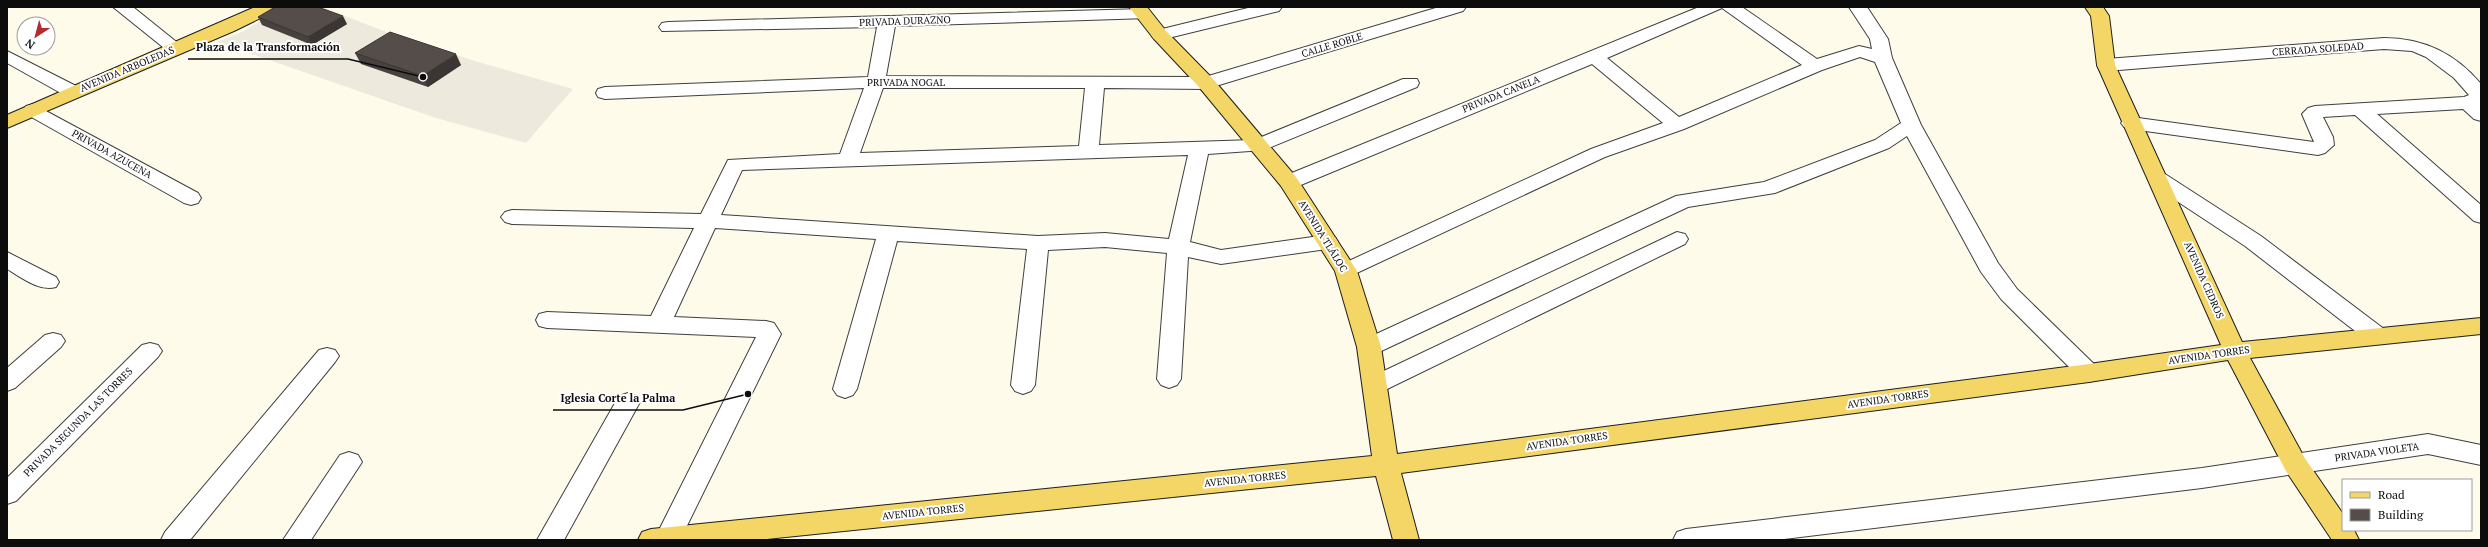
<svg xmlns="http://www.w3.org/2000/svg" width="2488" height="547" font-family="'PT Serif',serif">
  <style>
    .plaza { fill: #ede9dc }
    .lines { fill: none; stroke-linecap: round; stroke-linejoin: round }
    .minor-casing { stroke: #3f3f3f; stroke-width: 2 }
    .major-casing { stroke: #1d1d1d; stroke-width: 2 }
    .minor { fill: #fff; fill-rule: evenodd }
    .major { fill: #f3d666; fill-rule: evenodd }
    .wall { fill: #48423f }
    .shaded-wall { fill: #3b3633 }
    .building { fill: #544d49; stroke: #3b3633 }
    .labels { text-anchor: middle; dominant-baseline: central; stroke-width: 4; stroke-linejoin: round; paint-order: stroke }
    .street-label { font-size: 10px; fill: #0c0c0c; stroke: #fff }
    .leader { fill: none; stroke: #0c0c0c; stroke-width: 1.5 }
    .callout-dot { fill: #0c0c0c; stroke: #fff; stroke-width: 1.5 }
    .callout-label { font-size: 11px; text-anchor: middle; font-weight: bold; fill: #0c0c0c; stroke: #fff; stroke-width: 4; stroke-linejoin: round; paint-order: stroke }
  </style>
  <rect width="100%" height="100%" fill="#fefbeb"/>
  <polygon class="plaza" points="284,7 322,7 389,33 478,62 573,89 526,143 436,118 217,42 244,31"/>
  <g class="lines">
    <g class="minor-casing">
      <g id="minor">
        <polygon points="113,7 133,7 184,48 181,52 169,52"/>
        <polygon points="1252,7 1282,7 1279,11 1160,40 1154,39 1151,35 1154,31"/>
        <path d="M 1439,7 L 1466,7 L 1463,11 L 1206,89 L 1104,88 L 1099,145 L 1254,140 L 1403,79 L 1417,79 L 1419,83 L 1417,87 L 1264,150 L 1208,154 L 1190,242 L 1221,250 L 1327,235 L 1335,237 L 1338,242 L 1335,247 L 1327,249 L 1221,264 L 1188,257 L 1181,379 L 1177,385 L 1169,388 L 1161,385 L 1157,379 L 1167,253 L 1105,247 L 1048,250 L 1035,385 L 1031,391 L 1023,394 L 1015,391 L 1011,385 L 1027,249 L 897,241 L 857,389 L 853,395 L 845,398 L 837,395 L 833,389 L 876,239 L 715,228 L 674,317 L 766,321 L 774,323 L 781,334 L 680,540 L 656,540 L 655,538 L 756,337 L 547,328 L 539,326 L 536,320 L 539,314 L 547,312 L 651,316 L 694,228 L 512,224 L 505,222 L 501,217 L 505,212 L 512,210 L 701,214 L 728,160 L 840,154 L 864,88 L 605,99 L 598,97 L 596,93 L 598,89 L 605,87 L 868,77 L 877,27 L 662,31 L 659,27 L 662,23 L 668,22 L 1143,9 L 1149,10 L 1152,14 L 1149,18 L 895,26 L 886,76 L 1205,77 ZM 883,88 L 1085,88 L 1079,146 L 860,153 ZM 1188,155 L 1169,239 L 1105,233 L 1038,236 L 721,215 L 742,170 Z"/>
        <path d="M 1699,7 L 1742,7 L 1817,59 L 1859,46 L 1872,49 L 1870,39 L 1849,7 L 1867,7 L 1888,39 L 1892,58 L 1921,125 L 1998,263 L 2017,289 L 2097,367 L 2101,373 L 2097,379 L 2089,382 L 2081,379 L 2001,299 L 1981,272 L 1907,136 L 1889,148 L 1775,193 L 1688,207 L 1377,353 L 1369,355 L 1361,353 L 1357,347 L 1361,341 L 1676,196 L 1764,182 L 1875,140 L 1901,123 L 1875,62 L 1860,57 L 1822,70 L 1684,129 L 1605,157 L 1346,278 L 1338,276 L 1335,271 L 1338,266 L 1591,149 L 1663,123 L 1592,64 L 1296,187 L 1289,188 L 1282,187 L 1279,182 L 1282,177 ZM 1722,8 L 1802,65 L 1679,117 L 1607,58 Z"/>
        <path d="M 2384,38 C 2424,38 2456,54 2481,84 L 2481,121 L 2474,119 L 2463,109 L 2377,114 L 2481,205 L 2481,223 L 2474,221 L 2355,115 L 2323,117 L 2333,137 L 2334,145 L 2325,153 L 2318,155 L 2131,129 L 2124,127 L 2121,123 L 2124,119 L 2131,117 L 2314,142 L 2302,114 L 2308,108 L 2315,106 L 2464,97 L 2469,95 L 2454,78 L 2426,57 L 2412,51 L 2384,49 L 2106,71 L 2099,69 L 2097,65 L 2099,61 L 2106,59 Z"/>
        <polygon points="7,51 80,88 82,92 80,96 66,96 7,63"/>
        <polygon points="33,104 198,193 201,198 198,203 191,205 184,203 26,114 23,110 26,106"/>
        <polygon points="2158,173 2165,174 2261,236 2384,329 2388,335 2384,341 2376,343 2368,341 2245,246 2151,184 2148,179 2151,174"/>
        <polygon points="1677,232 1685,234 1688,239 1685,244 1383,391 1375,394 1367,391 1363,385 1367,379"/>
        <path d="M 7,252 L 56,277 L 59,282 L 56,287 C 39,292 21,277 7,269 Z"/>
        <polygon points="53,333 61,335 65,341 61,347 15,388 7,391 7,368 45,335"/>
        <polygon points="150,343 158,345 162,351 158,357 16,501 7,504 7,478 142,345"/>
        <polygon points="327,348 335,350 339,356 335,362 190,540 161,540 165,532 319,350"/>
        <polygon points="628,393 637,396 640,402 564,540 537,540 619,396"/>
        <polygon points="2428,434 2481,445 2481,465 2428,454 2202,488 1776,540 1673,540 1677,532 1686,529 2202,468"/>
        <polygon points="349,452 358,455 362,462 311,540 283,540 340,455"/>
      </g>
    </g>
    <g class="major-casing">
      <g id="major">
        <polygon points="255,7 278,7 275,11 234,31 7,128 7,115"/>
        <polygon points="1129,7 1147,7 1166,31 1213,79 1296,177 1357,271 1381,347 1397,454 2089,364 2221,345 2097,65 2091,16 2085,7 2103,7 2109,16 2115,65 2242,342 2481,318 2481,334 2250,358 2304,457 2343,514 2343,530 2354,530 2359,540 2332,540 2286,471 2228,360 2089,382 1401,473 1419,540 1393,540 1376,476 757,540 638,540 642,532 651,529 1372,456 1357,347 1335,271 1281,186 1199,87 1154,39"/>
      </g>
    </g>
    <use href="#minor" class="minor"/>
    <use href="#major" class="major"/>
  </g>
  <g class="wall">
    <polygon points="258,17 347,24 312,45 262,25"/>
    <polygon points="355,53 461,65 428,87 361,64"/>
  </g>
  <g class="shaded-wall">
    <polygon points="343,16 347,24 312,45 308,37"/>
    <polygon points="456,54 461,65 428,87 423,76"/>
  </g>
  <g class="building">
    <polygon points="275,7 318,7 343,16 308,37 258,17"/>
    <polygon points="390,32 456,54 423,76 355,53"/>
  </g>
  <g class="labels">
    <g class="street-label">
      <text transform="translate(905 21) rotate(-2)">PRIVADA DURAZNO</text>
      <text transform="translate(1332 45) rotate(-17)">CALLE ROBLE</text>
      <text transform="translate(2318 49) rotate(-4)">CERRADA SOLEDAD</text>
      <text transform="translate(127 69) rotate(-23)">AVENIDA ARBOLEDAS</text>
      <text x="906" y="82">PRIVADA NOGAL</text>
      <text transform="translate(1501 94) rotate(-22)">PRIVADA CANELA</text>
      <text transform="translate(112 154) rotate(29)">PRIVADA AZUCENA</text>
      <text transform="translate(1323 236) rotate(58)">AVENIDA TLÁLOC</text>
      <text transform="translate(2204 280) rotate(66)">AVENIDA CEDROS</text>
      <text transform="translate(2209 355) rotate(-8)">AVENIDA TORRES</text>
      <text transform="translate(1888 399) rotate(-8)">AVENIDA TORRES</text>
      <text transform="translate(78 422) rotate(-45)">PRIVADA SEGUNDA LAS TORRES</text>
      <text transform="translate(1567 441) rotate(-8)">AVENIDA TORRES</text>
      <text transform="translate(2377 452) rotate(-8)">PRIVADA VIOLETA</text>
      <text transform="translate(1245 479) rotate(-6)">AVENIDA TORRES</text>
      <text transform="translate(923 512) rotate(-6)">AVENIDA TORRES</text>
    </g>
  </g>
  <path class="leader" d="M423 77L348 59H188M748 394L683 410H553"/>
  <g class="callout-dot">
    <circle cx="423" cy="77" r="4"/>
    <circle cx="748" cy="394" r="4"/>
  </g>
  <g class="callout-label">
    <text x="268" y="51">Plaza de la Transformación</text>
    <text x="618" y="402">Iglesia Corte la Palma</text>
  </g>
  <rect width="2488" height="547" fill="none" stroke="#0c0c0c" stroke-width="16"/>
  <rect x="2342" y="479" width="130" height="52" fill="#ffffff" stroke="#9e9e9e"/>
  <rect x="2350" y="492" width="20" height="6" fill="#f3d666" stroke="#9e9e9e"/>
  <text x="2378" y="499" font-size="12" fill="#0c0c0c">Road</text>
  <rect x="2350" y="509" width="20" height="12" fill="#544d49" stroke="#9e9e9e"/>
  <text x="2378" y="519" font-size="12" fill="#0c0c0c">Building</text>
  <g transform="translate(36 36) rotate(216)"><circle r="19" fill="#ffffff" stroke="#9e9e9e"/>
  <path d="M0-3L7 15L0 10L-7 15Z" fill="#b62a2c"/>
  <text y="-6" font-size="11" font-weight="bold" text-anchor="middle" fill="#0c0c0c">N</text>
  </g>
</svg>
